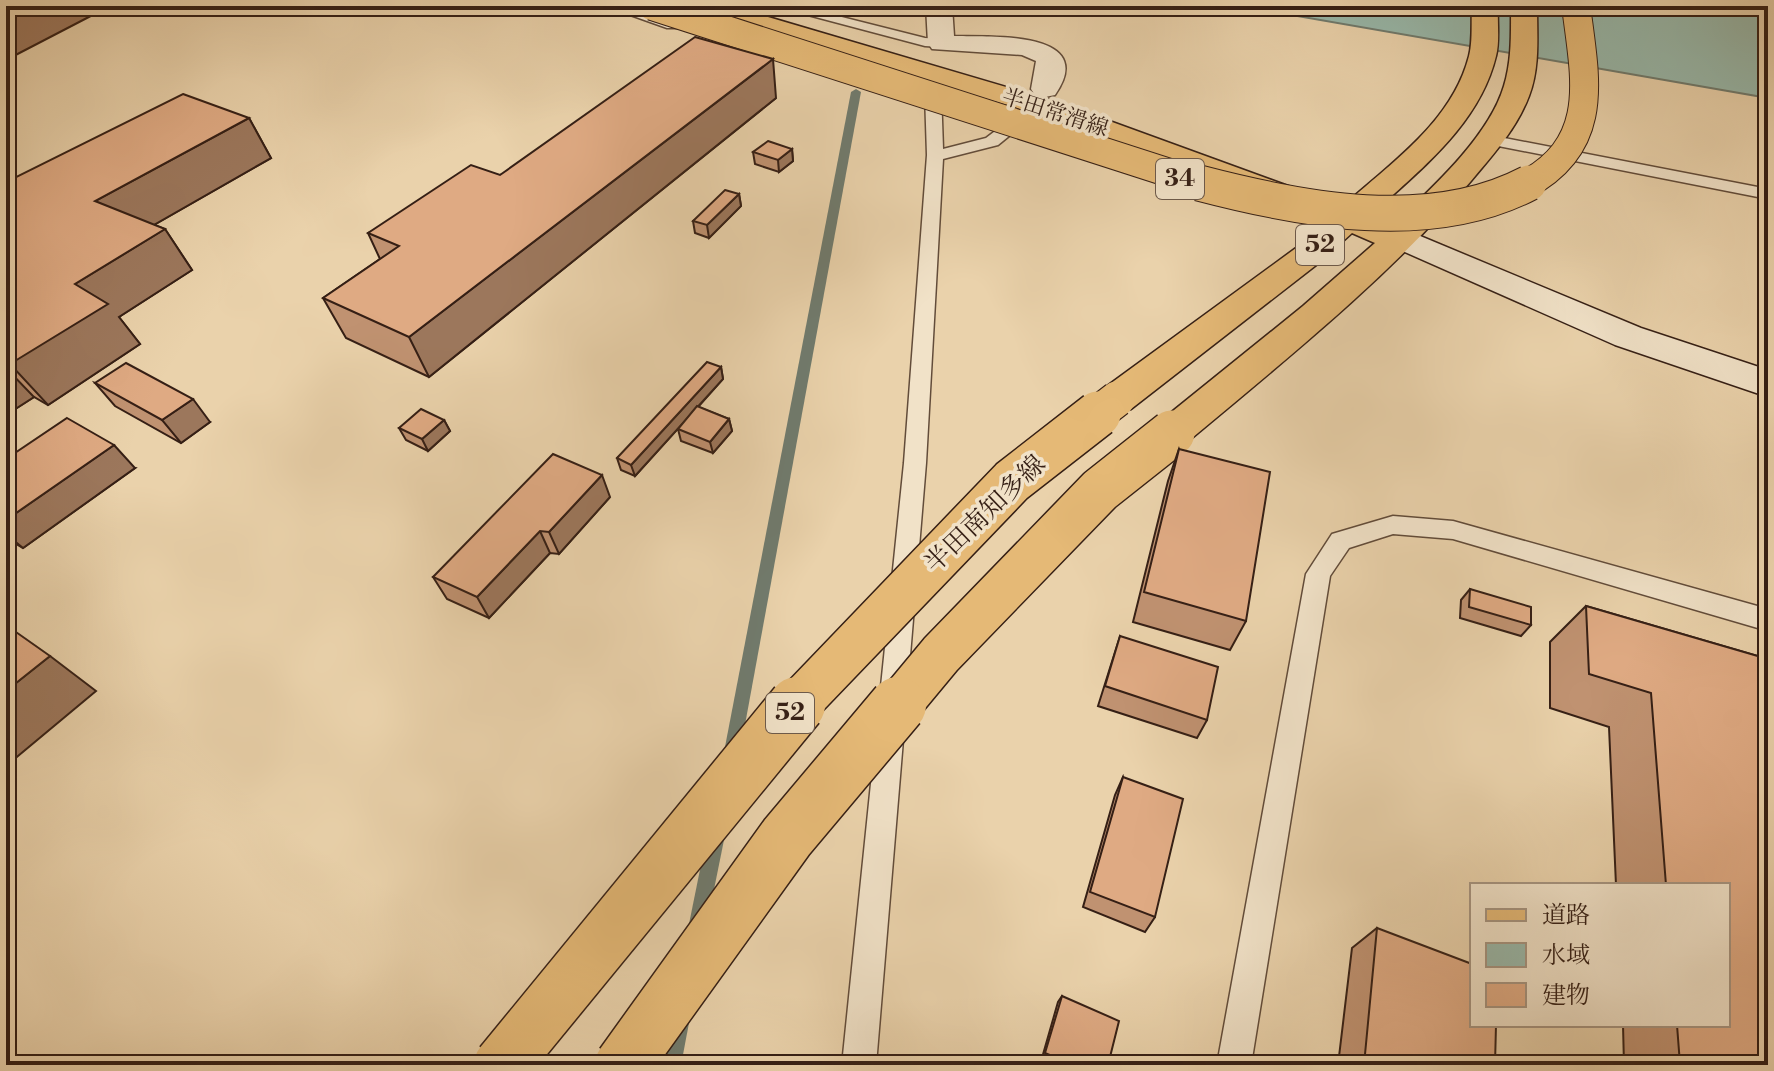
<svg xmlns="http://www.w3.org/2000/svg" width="1774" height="1071" font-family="'Libre Bodoni','Noto Serif JP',serif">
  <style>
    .water { fill: #98b8aa; stroke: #707b6e; stroke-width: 2 }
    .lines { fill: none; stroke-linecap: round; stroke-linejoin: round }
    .stream { fill: #707b6e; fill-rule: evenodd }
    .lane-casing { stroke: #624c3a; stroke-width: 3 }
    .street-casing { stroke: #624c3a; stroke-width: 3 }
    .secondary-casing { stroke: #351f15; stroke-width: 3 }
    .primary-casing { stroke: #351f15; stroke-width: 3 }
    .lane { fill: #f1e2c8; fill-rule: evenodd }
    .street { fill: #f1e2c8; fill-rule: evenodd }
    .secondary { fill: #f1e2c8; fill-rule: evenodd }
    .primary { fill: #e5b976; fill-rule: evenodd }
    .primary-bridge-far3-casing { stroke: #351f15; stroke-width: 30; stroke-linecap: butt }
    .primary-bridge-far2-casing { stroke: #351f15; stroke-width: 37; stroke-linecap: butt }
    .primary-bridge-far1-casing { stroke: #351f15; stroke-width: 48; stroke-linecap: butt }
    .primary-bridge-casing { stroke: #351f15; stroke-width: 59; stroke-linecap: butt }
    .primary-bridge-far3 { stroke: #e5b976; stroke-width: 28 }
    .primary-bridge-far2 { stroke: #e5b976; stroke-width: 35 }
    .primary-bridge-far1 { stroke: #e5b976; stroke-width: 45 }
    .primary-bridge { stroke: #e5b976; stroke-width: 56 }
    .wall { fill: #c09271; stroke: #351f15; stroke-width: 2 }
    .shaded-wall { fill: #9c775c; stroke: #351f15; stroke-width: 2 }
    .building { fill: #dfaa83; stroke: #351f15; stroke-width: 2 }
    .labels { text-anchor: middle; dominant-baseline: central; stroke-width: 7; stroke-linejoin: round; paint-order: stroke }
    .far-street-label { font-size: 22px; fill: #351f15; stroke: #f1e2c8 }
    .shield { fill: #f1e2c8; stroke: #6d5a4b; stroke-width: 2 }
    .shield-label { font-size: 24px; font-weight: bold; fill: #351f15 }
    .street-label { font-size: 26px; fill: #351f15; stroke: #f1e2c8 }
  </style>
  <rect width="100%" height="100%" fill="#ead2ab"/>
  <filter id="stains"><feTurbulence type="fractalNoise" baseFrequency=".0025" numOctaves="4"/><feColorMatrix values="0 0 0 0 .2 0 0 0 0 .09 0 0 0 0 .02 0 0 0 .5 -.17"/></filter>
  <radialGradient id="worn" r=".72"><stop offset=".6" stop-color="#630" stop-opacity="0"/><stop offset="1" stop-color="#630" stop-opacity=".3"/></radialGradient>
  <polygon class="water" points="1240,6 1768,6 1768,98"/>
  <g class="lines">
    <g class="stream">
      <polygon points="856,89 861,92 740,752 738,757 732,760 726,757 724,752 851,92"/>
      <polygon points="716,827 722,829 725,835 707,924 704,930 698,933 692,930 689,924 707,835 710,829"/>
      <polygon points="679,1013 686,1016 689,1023 681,1065 661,1065 672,1016"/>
    </g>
    <g class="lane-casing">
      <g id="lane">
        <polygon points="605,6 626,6 679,25 677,28 667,28"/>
        <polygon points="774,6 798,6 925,38 941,39 948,43 941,47 925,46"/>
        <polygon points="921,84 941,91 943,149 986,138 1032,103 1038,101 1046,106 998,145 943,159 926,463 876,1065 842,1065 904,463 927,155 925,94 913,89"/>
        <polygon points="1489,135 1768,189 1768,199 1483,143 1481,140"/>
        <polygon points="1393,516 1453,521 1768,609 1768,631 1453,539 1393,534 1349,548 1330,576 1251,1065 1217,1065 1306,574 1332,534"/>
      </g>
    </g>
    <g class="street-casing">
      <path id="street" d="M 926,6 L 952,6 L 954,36 C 988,37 1100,30 1055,95 L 1045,97 L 1035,95 L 1031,89 L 1036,61 L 1022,55 L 932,49 L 928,43 Z"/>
    </g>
    <g class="secondary-casing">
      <polygon id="secondary" points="1401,228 1641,328 1768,370 1768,397 1615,345 1389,245 1384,238 1389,231"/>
    </g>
    <g class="primary-casing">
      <path id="primary" d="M 691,6 L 731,6 L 1060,103 L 1343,206 C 1391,163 1452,122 1469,56 C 1473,41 1471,22 1472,6 L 1498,6 C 1497,22 1500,41 1496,56 C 1479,126 1419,170 1370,216 L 1392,226 C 1430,190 1489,137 1504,86 C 1512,60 1511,33 1511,6 L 1537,6 C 1537,36 1540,68 1529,96 C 1517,128 1493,155 1471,181 C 1387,279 1285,360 1186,443 L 1172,448 L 1158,443 L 1152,433 L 1158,423 L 1303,306 L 1375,243 L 1352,233 L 1320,262 L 1131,409 L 1117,413 L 1103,409 L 1097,399 L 1103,389 L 1296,248 L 1325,221 L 1040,115 L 695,11 Z"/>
    </g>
    <use href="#lane" class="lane"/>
    <use href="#street" class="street"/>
    <use href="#secondary" class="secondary"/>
    <use href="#primary" class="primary"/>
    <g class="primary-bridge-far3-casing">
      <g id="primary-bridge-far3">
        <polyline points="652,6 1207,185"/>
        <path d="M 1525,185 C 1602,144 1585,78 1576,6"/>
      </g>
    </g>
    <g class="primary-bridge-far2-casing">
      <g id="primary-bridge-far2">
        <path d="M 1199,183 C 1302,210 1430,235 1529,183"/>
        <polyline points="1095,416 1117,399"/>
      </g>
    </g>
    <g class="primary-bridge-far1-casing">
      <g id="primary-bridge-far1">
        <polyline points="795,707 1012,481 1098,414"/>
        <polyline points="897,707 941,654 1100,490 1172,433"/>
      </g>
    </g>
    <g class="primary-bridge-casing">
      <g id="primary-bridge">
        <polyline points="502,1065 797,705"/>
        <polyline points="623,1065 787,837 898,705"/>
      </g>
    </g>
    <use href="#primary-bridge-far3" class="primary-bridge-far3"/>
    <use href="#primary-bridge-far2" class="primary-bridge-far2"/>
    <use href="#primary-bridge-far1" class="primary-bridge-far1"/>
    <use href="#primary-bridge" class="primary-bridge"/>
  </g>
  <g class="wall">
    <polygon points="776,98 429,377 346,338 323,298 380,259 368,233 500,175"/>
    <polygon points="249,118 271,158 154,225 165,229 192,270 119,317 140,344 48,405 34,397 6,415 6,182"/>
    <polygon points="792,149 793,161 779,172 755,164 753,152"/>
    <polygon points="739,194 741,206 709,238 695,233 693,221"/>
    <polygon points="721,367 723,379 698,407 729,419 732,431 713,453 681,441 678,429 682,424 635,476 621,470 617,458"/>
    <polygon points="95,383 210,422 181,443 115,406"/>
    <polygon points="444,420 450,431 428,451 406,440 399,428"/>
    <polygon points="1179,449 1246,621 1230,650 1133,622 1168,481"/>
    <polygon points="6,459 135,468 23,548 6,538"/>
    <polygon points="610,497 559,554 550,553 489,618 447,599 433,577"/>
    <polygon points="1470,589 1531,625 1521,636 1460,618 1461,600"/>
    <polygon points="1586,606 1768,659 1768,1065 1624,1065 1623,1025 1728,1025 1728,885 1616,885 1609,727 1550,708 1550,642"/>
    <polygon points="1120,636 1207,720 1197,738 1098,706"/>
    <polygon points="1123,777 1155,917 1145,932 1083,907 1115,795"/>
    <polygon points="1377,928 1495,1065 1338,1065 1352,948"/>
    <polygon points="1062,996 1108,1065 1058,1065 1042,1058 1058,1002"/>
  </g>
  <g class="shaded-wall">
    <polygon points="11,6 110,6 6,60 6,9"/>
    <polygon points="773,59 776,98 429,377 409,337"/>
    <polygon points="249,118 271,158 124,242 95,201"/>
    <polygon points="792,149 793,161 779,172 778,160"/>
    <polygon points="739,194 741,206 709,238 707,225"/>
    <polygon points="165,229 192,270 119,317 140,344 48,405 10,364 75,284"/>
    <polygon points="721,367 723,379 635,476 631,465"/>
    <polygon points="6,368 34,397 6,415"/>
    <polygon points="193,399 210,422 181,443 162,420"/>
    <polygon points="729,419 732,431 713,453 710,442"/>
    <polygon points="444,420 450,431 428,451 422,439"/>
    <polygon points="114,445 135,468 23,548 6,534 6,520"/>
    <polygon points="602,475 610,497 559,554 549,532"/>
    <polygon points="540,531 550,553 489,618 477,597"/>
    <polygon points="50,656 96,691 6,766 6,691"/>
  </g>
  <g class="building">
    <polygon points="695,37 773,59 409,337 323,298 399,246 368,233 471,165 500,175"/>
    <polygon points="183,94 249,118 95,201 165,229 75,284 108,304 10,364 6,363 6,182"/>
    <polygon points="768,141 792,149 778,160 753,152"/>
    <polygon points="725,190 739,194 707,225 693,221"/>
    <polygon points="707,362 721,367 631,465 617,458"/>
    <polygon points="126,363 193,399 162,420 95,383"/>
    <polygon points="697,406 729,419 710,442 678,429"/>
    <polygon points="421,409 444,420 422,439 399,428"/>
    <polygon points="67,418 114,445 6,520 6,459"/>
    <polygon points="1179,449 1270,472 1246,621 1144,592"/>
    <polygon points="553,454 602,475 549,532 540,531 477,597 433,577"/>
    <polygon points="1470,589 1531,607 1531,625 1469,607"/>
    <polygon points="1586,606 1768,659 1768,1065 1684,1065 1680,1064 1677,1025 1728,1025 1728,885 1666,885 1651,693 1589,674"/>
    <polygon points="6,625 50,656 6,691"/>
    <polygon points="1120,636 1218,667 1207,720 1105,686"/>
    <polygon points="1123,777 1183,799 1155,917 1090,892"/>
    <polygon points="1377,928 1472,964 1472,1025 1496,1025 1495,1065 1364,1065"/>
    <polygon points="1062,996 1119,1021 1108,1065 1073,1065 1045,1053"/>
  </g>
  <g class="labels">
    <g class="far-street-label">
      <text transform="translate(1055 113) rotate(18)">半田常滑線</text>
    </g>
    <g class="shield">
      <rect x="1156" y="159" width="48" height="40" rx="6"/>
      <rect x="1296" y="225" width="48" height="40" rx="6"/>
      <rect x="766" y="693" width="48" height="40" rx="6"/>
    </g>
    <g class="shield-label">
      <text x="1180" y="179">34</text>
      <text x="1320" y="245">52</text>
      <text x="790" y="713">52</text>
    </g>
    <g class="street-label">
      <text transform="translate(985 514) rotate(-44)">半田南知多線</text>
    </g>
  </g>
  <rect width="1774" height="1071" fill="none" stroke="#ead2ab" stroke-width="32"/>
  <rect x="8" y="8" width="1758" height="1055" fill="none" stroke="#351f15" stroke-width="4"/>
  <rect x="16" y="16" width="1742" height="1039" fill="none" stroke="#351f15" stroke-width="2"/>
  <rect x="1470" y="883" width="260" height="144" fill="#f1e2c8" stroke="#a69480" stroke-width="2"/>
  <rect x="1486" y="909" width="40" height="12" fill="#e5b976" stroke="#a69480" stroke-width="2"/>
  <text x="1542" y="923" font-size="24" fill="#351f15">道路</text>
  <rect x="1486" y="943" width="40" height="24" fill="#98b8aa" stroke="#a69480" stroke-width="2"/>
  <text x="1542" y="963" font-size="24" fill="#351f15">水域</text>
  <rect x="1486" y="983" width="40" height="24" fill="#dfaa83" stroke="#a69480" stroke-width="2"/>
  <text x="1542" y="1003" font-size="24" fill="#351f15">建物</text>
  <rect width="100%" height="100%" filter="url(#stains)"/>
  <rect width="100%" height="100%" fill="url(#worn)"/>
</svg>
